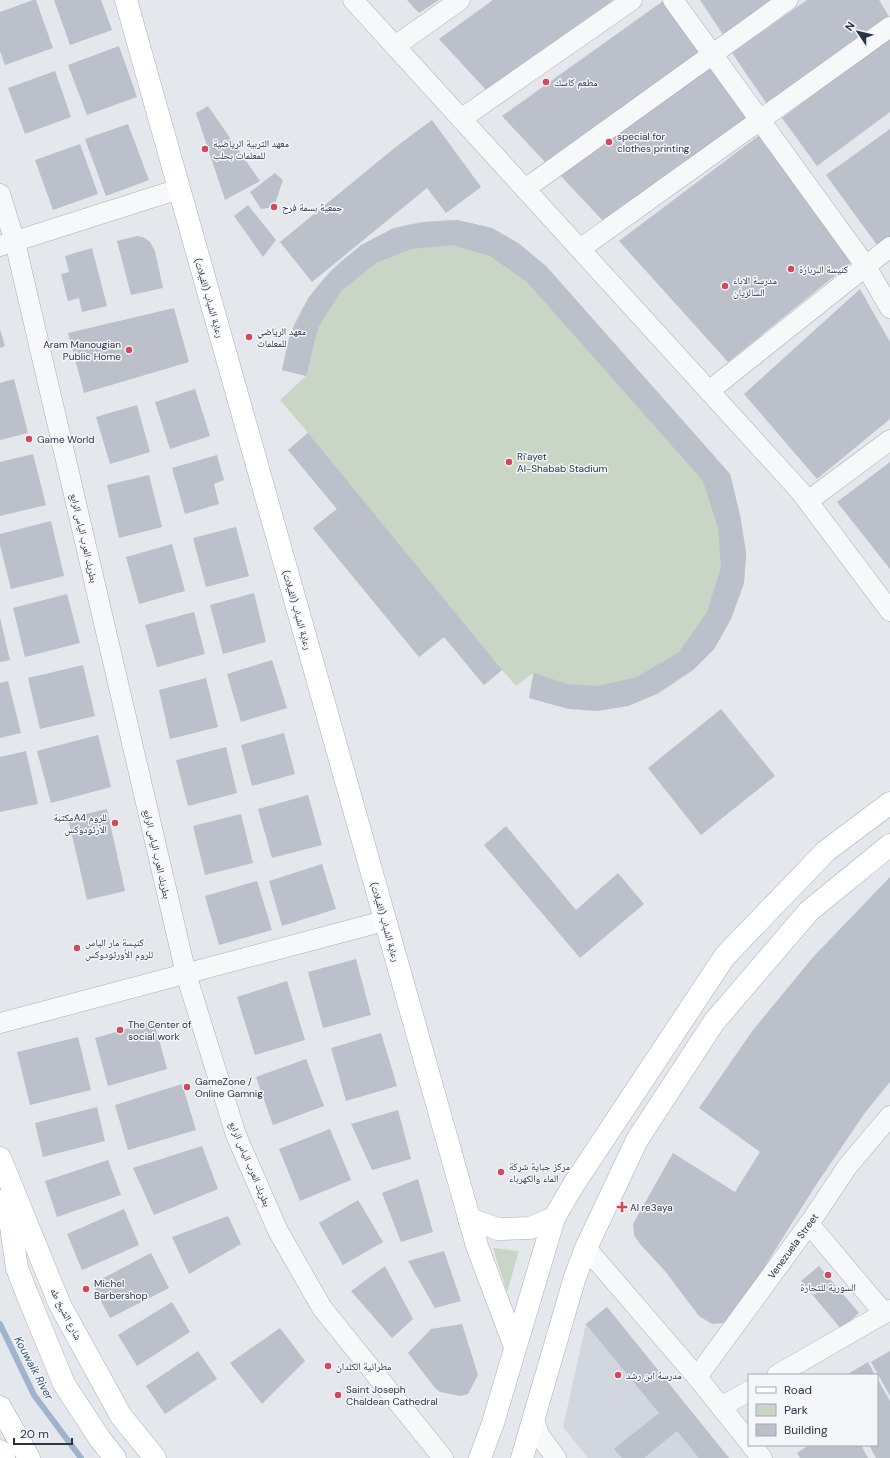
<svg xmlns="http://www.w3.org/2000/svg" width="890" height="1458" font-family="'DM Sans','Noto Naskh Arabic',sans-serif">
  <style>
    .built { fill: #d2d6de }
    .green { fill: #c9d6c5 }
    .lines { fill: none; stroke-linecap: round; stroke-linejoin: round }
    .stream { stroke: #9fb4cc; stroke-width: 6 }
    .building { fill: #bbc0ca }
    .street-casing { stroke: #a9aeb7; stroke-width: 21 }
    .secondary-casing { stroke: #a9aeb7; stroke-width: 23 }
    .street { stroke: #f7f8fa; stroke-width: 20 }
    .secondary { stroke: #fff; stroke-width: 22 }
    .poi-dot { fill: #d1495b; stroke: #f4f6f9; stroke-width: 1.5 }
    .labels { text-anchor: middle; dominant-baseline: central; stroke-width: 3; stroke-linejoin: round; paint-order: stroke }
    .poi-label { font-size: 10px; fill: #2b3445; stroke: #f4f6f9; text-anchor: start }
    .street-label { font-size: 10px; fill: #2b3445; stroke: #f4f6f9 }
    .water-label { font-size: 11px; font-style: italic; fill: #34527a; stroke: #f4f6f9 }
  </style>
  <rect width="100%" height="100%" fill="#e4e7ec"/>
  <polygon class="built" points="607,1307 729,1458 588,1458 563,1427 586,1324"/>
  <g class="green">
    <path d="M 457,220 L 492,228 L 518,243 L 546,266 L 730,474 L 740,515 L 746,553 L 744,583 L 731,619 L 714,649 L 693,670 L 658,694 L 628,706 L 569,709 L 529,698 L 533,673 L 516,686 L 502,670 L 484,685 L 444,637 L 419,657 L 313,528 L 337,509 L 288,450 L 308,433 L 280,400 L 306,376 L 282,370 C 285,359 286,346 290,335 C 307,287 348,247 394,229 C 413,221 436,221 457,220 Z"/>
    <polygon points="493,1248 519,1251 507,1292"/>
  </g>
  <g class="lines">
    <polyline class="stream" points="0,1324 34,1395 81,1458"/>
  </g>
  <g class="building">
    <polygon points="33,0 36,0 53,48 5,65 0,51 0,12"/>
    <polygon points="54,0 101,0 112,30 70,45"/>
    <polygon points="407,0 439,0 419,13"/>
    <polygon points="493,0 613,0 486,90 439,39"/>
    <polygon points="700,0 776,0 724,36"/>
    <polygon points="807,0 879,0 890,18 767,104 732,53"/>
    <polygon points="663,1 700,51 545,162 502,116"/>
    <polygon points="890,38 890,112 817,166 782,118"/>
    <polygon points="119,46 137,97 87,115 68,65"/>
    <polygon points="710,68 750,118 604,222 559,174"/>
    <polygon points="55,71 71,117 25,134 8,88"/>
    <polygon points="208,106 260,181 225,200 196,113"/>
    <polygon points="432,120 481,187 446,213 427,188 312,282 280,242 397,146"/>
    <polygon points="128,124 149,180 106,196 85,139"/>
    <polygon points="890,129 890,241 880,249 826,175"/>
    <polygon points="761,134 852,262 728,362 619,241"/>
    <polygon points="80,144 98,194 53,210 35,160"/>
    <polygon points="275,173 283,180 274,207 261,209 250,192"/>
    <polygon points="248,205 276,240 263,257 234,216"/>
    <polygon points="457,220 492,228 518,243 546,266 730,474 740,515 746,553 744,583 731,619 714,649 693,670 658,693 628,706 598,711 569,709 529,698 534,673 567,684 597,686 637,677 679,652 707,612 721,567 718,528 703,481 527,282 490,256 452,245 411,249 376,263 341,291 318,328 306,376 282,370 290,335 309,297 332,270 361,245 394,228 425,222"/>
    <polygon points="137,236 143,237 150,242 155,251 163,288 131,295 117,241"/>
    <polygon points="92,248 107,306 82,312 79,298 68,301 61,274 69,272 65,256"/>
    <polygon points="860,289 890,342 890,419 817,479 744,394"/>
    <polygon points="174,308 189,362 84,393 68,333"/>
    <polygon points="0,329 5,346 0,348"/>
    <polygon points="14,379 28,433 0,440 0,383"/>
    <polygon points="195,389 210,436 170,449 155,402"/>
    <polygon points="137,405 150,452 110,464 96,417"/>
    <polygon points="308,433 502,670 484,685 444,637 419,657 313,528 337,509 288,450"/>
    <polygon points="33,454 46,505 0,516 0,462"/>
    <polygon points="217,455 224,480 214,484 219,504 185,514 172,468"/>
    <polygon points="890,462 890,569 837,502"/>
    <polygon points="149,475 162,527 119,538 107,485"/>
    <polygon points="51,521 64,576 11,589 0,545 0,534"/>
    <polygon points="236,527 249,576 206,587 193,538"/>
    <polygon points="172,544 185,591 139,604 126,557"/>
    <polygon points="254,593 266,642 223,654 210,605"/>
    <polygon points="67,594 80,643 25,657 13,608"/>
    <polygon points="194,612 205,654 157,667 145,625"/>
    <polygon points="0,618 10,660 0,662"/>
    <polygon points="272,660 287,708 241,722 227,674"/>
    <polygon points="83,665 95,716 40,729 28,678"/>
    <polygon points="206,678 218,727 170,739 159,690"/>
    <polygon points="8,681 21,733 0,738 0,683"/>
    <polygon points="721,709 775,776 701,835 648,768"/>
    <polygon points="284,733 295,774 252,786 241,745"/>
    <polygon points="98,735 111,787 51,803 37,751"/>
    <polygon points="226,747 237,793 188,806 176,760"/>
    <polygon points="26,751 38,804 0,812 0,757"/>
    <polygon points="308,795 322,845 272,858 258,809"/>
    <polygon points="107,809 125,891 87,900 68,818"/>
    <polygon points="241,814 253,863 205,875 193,826"/>
    <polygon points="506,826 576,910 618,873 644,904 580,958 484,845"/>
    <polygon points="322,864 336,909 282,926 269,881"/>
    <polygon points="890,877 890,1082 864,1114 814,1188 767,1263 742,1308 723,1323 712,1324 699,1316 665,1271 640,1244 634,1235 633,1224 673,1153 735,1192 760,1152 699,1108 753,1030 814,956"/>
    <polygon points="257,881 272,930 219,945 205,896"/>
    <polygon points="356,959 371,1015 323,1028 308,972"/>
    <polygon points="287,981 305,1040 255,1055 237,997"/>
    <polygon points="154,1021 167,1069 108,1086 95,1038"/>
    <polygon points="381,1033 397,1086 346,1101 331,1048"/>
    <polygon points="78,1037 91,1090 30,1105 17,1052"/>
    <polygon points="306,1059 324,1106 273,1125 256,1077"/>
    <polygon points="182,1084 196,1130 128,1150 115,1105"/>
    <polygon points="97,1107 105,1141 43,1157 35,1123"/>
    <polygon points="398,1110 411,1159 372,1170 351,1124"/>
    <polygon points="330,1129 351,1180 300,1201 279,1149"/>
    <polygon points="202,1146 218,1189 154,1215 133,1168"/>
    <polygon points="108,1160 121,1195 57,1217 45,1181"/>
    <polygon points="418,1179 433,1232 401,1242 382,1193"/>
    <polygon points="358,1200 383,1242 343,1265 319,1223"/>
    <polygon points="124,1209 139,1245 82,1270 67,1234"/>
    <polygon points="228,1216 241,1244 189,1274 172,1237"/>
    <polygon points="444,1251 461,1301 435,1308 408,1261"/>
    <polygon points="151,1253 169,1288 110,1318 92,1284"/>
    <polygon points="385,1266 413,1319 392,1338 351,1291"/>
    <polygon points="819,1266 859,1313 841,1329 801,1281"/>
    <polygon points="172,1302 190,1332 137,1366 118,1335"/>
    <polygon points="607,1307 729,1458 699,1458 677,1431 644,1458 622,1458 614,1449 659,1413 586,1324"/>
    <polygon points="462,1324 478,1375 468,1394 460,1396 440,1392 435,1388 408,1353 431,1329"/>
    <polygon points="280,1328 305,1361 262,1404 230,1363"/>
    <polygon points="198,1351 217,1379 165,1414 146,1386"/>
    <polygon points="890,1351 890,1396 871,1362"/>
    <polygon points="868,1362 875,1375 846,1375"/>
    <polygon points="877,1378 890,1401 890,1458 876,1458 869,1445 877,1445"/>
    <polygon points="809,1445 861,1445 868,1458 800,1458 797,1453"/>
  </g>
  <g class="lines">
    <g class="street-casing">
      <g id="street">
        <polyline points="353,0 800,491 890,611"/>
        <polyline points="673,0 865,265 890,308"/>
        <polyline points="395,46 460,0"/>
        <polyline points="461,119 632,0"/>
        <polyline points="525,189 788,0"/>
        <polyline points="0,194 15,242 186,974 236,1135 278,1231 322,1308 443,1458"/>
        <polyline points="0,246 179,189"/>
        <polyline points="580,249 890,27"/>
        <polyline points="709,391 890,247"/>
        <polyline points="808,501 890,440"/>
        <polyline points="0,1023 384,921"/>
        <polyline points="809,1224 884,1313"/>
        <polyline points="586,1248 697,1377 749,1442"/>
        <polyline points="777,1375 890,1310"/>
        <polyline points="697,1377 809,1224 847,1167 890,1116"/>
        <polyline points="721,1407 749,1391"/>
        <polyline points="534,1419 539,1435 556,1458"/>
        <polyline points="751,1445 762,1458"/>
      </g>
    </g>
    <g class="secondary-casing">
      <g id="secondary">
        <polyline points="126,0 477,1246 515,1347"/>
        <polyline points="0,1158 60,1305 121,1416 155,1458"/>
        <polyline points="7,1199 17,1268 27,1294 64,1384 100,1439 115,1458"/>
        <polyline points="469,1219 498,1229 530,1228 554,1218"/>
        <polyline points="0,1407 29,1458"/>
        <polyline points="0,1451 4,1458"/>
        <polyline points="480,1458 493,1423 554,1218 574,1184 725,956 826,851 890,803"/>
        <polyline points="522,1458 575,1277 586,1248 637,1140 714,1022 809,911 890,845"/>
      </g>
    </g>
    <use href="#street" class="street"/>
    <use href="#secondary" class="secondary"/>
  </g>
  <g class="poi-dot">
    <circle cx="546" cy="82" r="4"/>
    <circle cx="609" cy="142" r="4"/>
    <circle cx="205" cy="149" r="4"/>
    <circle cx="274" cy="207" r="4"/>
    <circle cx="791" cy="269" r="4"/>
    <circle cx="725" cy="286" r="4"/>
    <circle cx="249" cy="337" r="4"/>
    <circle cx="129" cy="350" r="4"/>
    <circle cx="29" cy="439" r="4"/>
    <circle cx="509" cy="462" r="4"/>
    <circle cx="115" cy="823" r="4"/>
    <circle cx="77" cy="948" r="4"/>
    <circle cx="120" cy="1030" r="4"/>
    <circle cx="187" cy="1087" r="4"/>
    <circle cx="501" cy="1172" r="4"/>
    <path d="M620 1201h4v4h4v4h-4v4h-4v-4h-4v-4h4z"/>
    <circle cx="828" cy="1275" r="4"/>
    <circle cx="86" cy="1289" r="4"/>
    <circle cx="328" cy="1366" r="4"/>
    <circle cx="618" cy="1375" r="4"/>
    <circle cx="338" cy="1395" r="4"/>
  </g>
  <g class="labels">
    <g class="poi-label">
      <text x="554" y="82">مطعم كاسك</text>
      <text x="617" y="136">special for<tspan x="617" dy="12">clothes printing</tspan></text>
      <text x="213" y="143">معهد التربية الرياضية<tspan x="213" dy="12">للمعلمات بحلب</tspan></text>
      <text x="282" y="207">جمعية بسمة فرح</text>
      <text x="799" y="269">كنيسة البربارة</text>
      <text x="733" y="280">مدرسة الاباء<tspan x="733" dy="12">السالزيان</tspan></text>
      <text x="257" y="331">معهد الرياضي<tspan x="257" dy="12">للمعلمات</tspan></text>
      <text x="121" y="344" text-anchor="end">Aram Manougian<tspan x="121" dy="12">Public Home</tspan></text>
      <text x="37" y="439">Game World</text>
      <text x="517" y="456">Ri'ayet<tspan x="517" dy="12">Al-Shabab Stadium</tspan></text>
      <text x="107" y="817" text-anchor="end">مكتبةA4 للروم<tspan x="107" dy="12">الأرثودوكس</tspan></text>
      <text x="85" y="942">كنيسة مار الياس<tspan x="85" dy="12">للروم الأورثودوكس</tspan></text>
      <text x="128" y="1024">The Center of<tspan x="128" dy="12">social work</tspan></text>
      <text x="195" y="1081">GameZone /<tspan x="195" dy="12">Online Gamnig</tspan></text>
      <text x="509" y="1166">مركز جباية شركة<tspan x="509" dy="12">الماء والكهرباء</tspan></text>
      <text x="630" y="1207">Al re3aya</text>
      <text x="94" y="1283">Michel<tspan x="94" dy="12">Barbershop</tspan></text>
      <text x="828" y="1287" text-anchor="middle">السورية للتجارة</text>
      <text x="336" y="1366">مطرانية الكلدان</text>
      <text x="626" y="1375">مدرسة ابن رشد</text>
      <text x="346" y="1389">Saint Joseph<tspan x="346" dy="12">Chaldean Cathedral</tspan></text>
    </g>
    <g class="street-label">
      <text transform="translate(209 298) rotate(74)">رعاية الشباب (الفيلات)</text>
      <text transform="translate(84 538) rotate(77)">بطريك العرب الياس الرابع</text>
      <text transform="translate(297 610) rotate(74)">رعاية الشباب (الفيلات)</text>
      <text transform="translate(157 854) rotate(77)">بطريك العرب الياس الرابع</text>
      <text transform="translate(385 922) rotate(74)">رعاية الشباب (الفيلات)</text>
      <text transform="translate(250 1164) rotate(67)">بطريك العرب الياس الرابع</text>
      <text transform="translate(793 1246) rotate(-54)">Venezuela Street</text>
      <text transform="translate(66 1314) rotate(63)">شارع الشيخ طه</text>
    </g>
    <g class="water-label">
      <text transform="translate(34 1368) rotate(62)">Kouwaik River</text>
    </g>
  </g>
  <rect x="748" y="1374" width="130" height="72" fill="#f4f6f9" stroke="#a4a8b1"/>
  <rect x="756" y="1387" width="20" height="6" fill="#ffffff" stroke="#a4a8b1"/>
  <text x="784" y="1394" font-size="12" fill="#2b3445">Road</text>
  <rect x="756" y="1404" width="20" height="12" fill="#c9d6c5" stroke="#a4a8b1"/>
  <text x="784" y="1414" font-size="12" fill="#2b3445">Park</text>
  <rect x="756" y="1424" width="20" height="12" fill="#bbc0ca" stroke="#a4a8b1"/>
  <text x="784" y="1434" font-size="12" fill="#2b3445">Building</text>
  <g transform="translate(858 32) rotate(305)" stroke="#f4f6f9" stroke-width="3" paint-order="stroke">
  <path d="M0-3L7 15L0 10L-7 15Z" fill="#2b3445"/>
  <text y="-6" font-size="11" font-weight="bold" text-anchor="middle" fill="#2b3445">N</text>
  </g>
  <path d="M14 1438v6h58v-6" fill="none" stroke="#2b3445" stroke-width="2"/>
  <text x="20" y="1438" font-size="12" fill="#2b3445" stroke="#f4f6f9" stroke-width="3" paint-order="stroke">20 m</text>
</svg>
